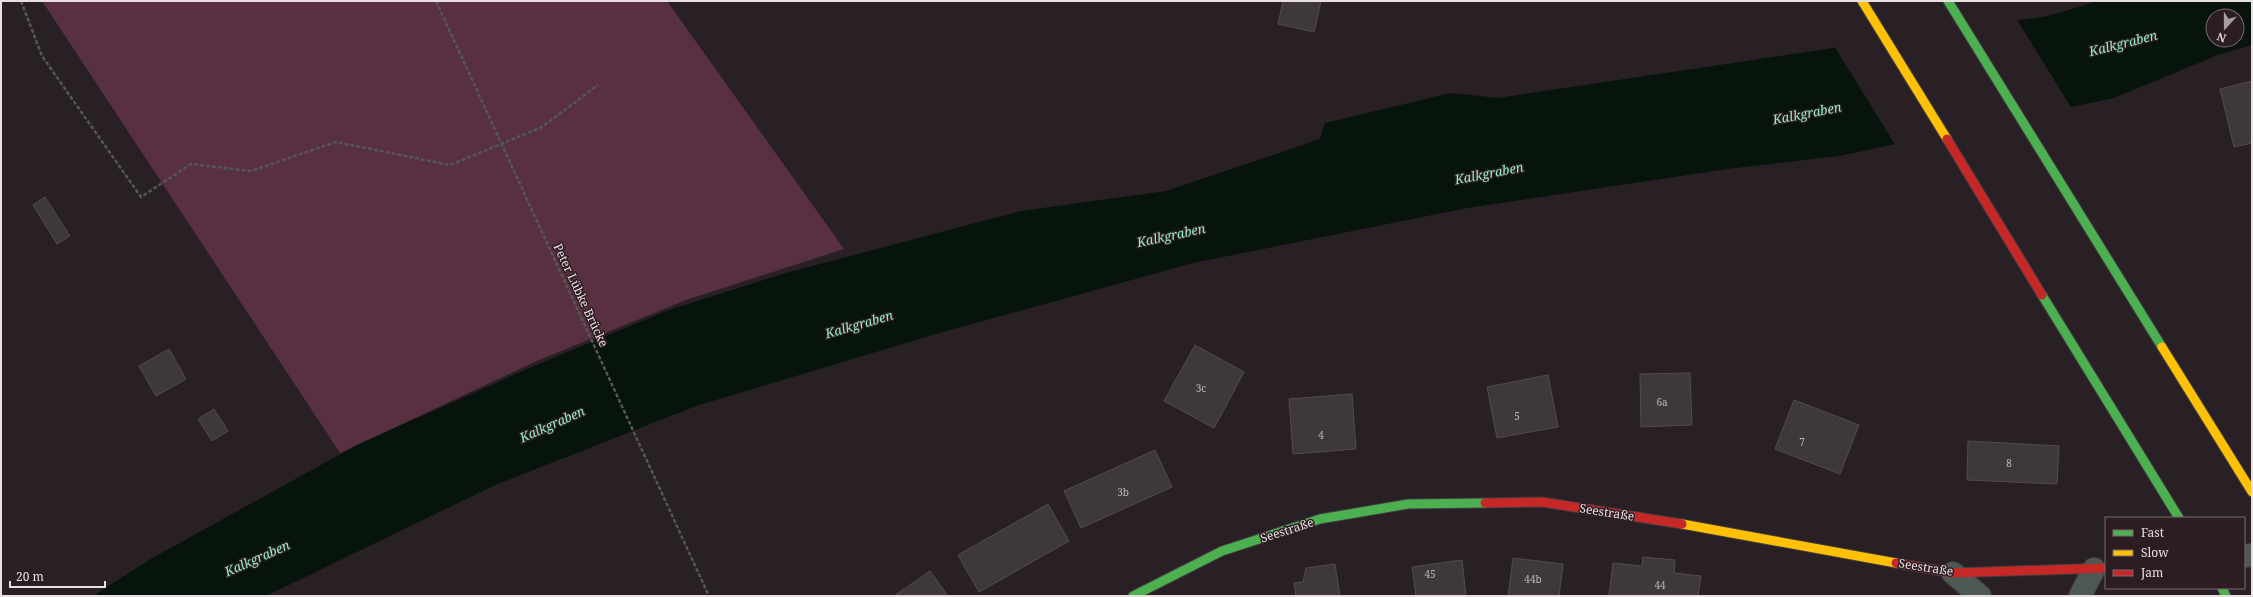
<svg xmlns="http://www.w3.org/2000/svg" width="2253" height="597" font-family="'Noto Serif',serif">
  <style>
    .green { fill: #592f42 }
    .water { fill: #06140c; fill-rule: evenodd }
    .pier { fill: #282024 }
    .building { fill: #3e383b; stroke: #534c4e }
    .lines { fill: none; stroke-linecap: round; stroke-linejoin: round }
    .street-casing { stroke: #423c3f; stroke-width: 24 }
    .fast-casing { stroke: #423c3f; stroke-width: 11 }
    .slow-casing { stroke: #423c3f; stroke-width: 11 }
    .jam-casing { stroke: #423c3f; stroke-width: 11 }
    .path { stroke: #545755; stroke-width: 2.5; stroke-dasharray: 4 2; stroke-linecap: butt }
    .street { stroke: #4e5953; stroke-width: 22 }
    .fast { stroke: #4caf50; stroke-width: 9 }
    .slow { stroke: #ffc107; stroke-width: 9 }
    .jam { stroke: #c62828; stroke-width: 9 }
    .path-bridge { stroke: #545755; stroke-width: 2.5; stroke-dasharray: 4 2; stroke-linecap: butt }
    .labels { text-anchor: middle; dominant-baseline: central; stroke-width: 3; stroke-linejoin: round; paint-order: stroke }
    .number-label { font-size: 10px; fill: #beb5b9 }
    .street-label { font-size: 12px; fill: #e9dfe3; stroke: #2c1d23 }
    .water-label { font-size: 13px; font-style: italic; fill: #93edbe; stroke: #2c1d23 }
  </style>
  <rect width="100%" height="100%" fill="#282024"/>
  <polygon class="green" points="42,1 667,1 844,249 686,300 537,361 340,453"/>
  <path class="water" d="M 2098,1 L 2252,1 L 2252,45 L 2220,54 L 2114,98 L 1839,156 L 1727,169 L 1467,208 L 1193,263 L 936,334 L 696,406 L 493,486 L 266,596 L 93,596 L 149,560 L 357,445 L 534,366 L 666,311 L 782,274 L 1021,211 L 1166,191 L 1320,139 L 1325,123 L 1451,93 L 1498,98 L 2048,16 ZM 2213,16 L 2237,16 L 2237,40 L 2213,40 Z"/>
  <polygon class="pier" points="2016,18 2072,109 1896,146 1834,46"/>
  <g class="building">
    <polygon points="1283,1 1321,1 1314,32 1278,24"/>
    <polygon points="2252,81 2252,143 2234,147 2220,89"/>
    <polygon points="45,197 70,236 57,244 33,205"/>
    <polygon points="1195,345 1244,372 1214,428 1164,401"/>
    <polygon points="169,349 186,379 156,396 139,366"/>
    <polygon points="1690,373 1692,425 1641,427 1640,374"/>
    <polygon points="1548,375 1558,427 1497,438 1487,387"/>
    <polygon points="1352,394 1356,449 1293,454 1289,399"/>
    <polygon points="1794,400 1859,425 1840,474 1775,449"/>
    <polygon points="214,409 228,431 212,441 198,419"/>
    <polygon points="1968,441 2059,446 2057,484 1967,480"/>
    <polygon points="1155,450 1172,487 1081,528 1064,491"/>
    <polygon points="1048,504 1069,541 979,592 958,555"/>
    <polygon points="1643,557 1675,560 1674,573 1701,576 1698,596 1609,596 1613,563 1642,566"/>
    <polygon points="1513,558 1563,564 1559,596 1508,596"/>
    <polygon points="1462,560 1466,596 1416,596 1412,567"/>
    <polygon points="1335,564 1340,596 1296,596 1294,583 1303,582 1306,568"/>
    <polygon points="930,571 948,596 894,596"/>
  </g>
  <g class="lines">
    <g class="street-casing">
      <g id="street">
        <polyline points="2244,556 2252,555"/>
        <polyline points="1953,573 1980,596"/>
        <polyline points="2080,596 2094,569"/>
      </g>
    </g>
    <g class="fast-casing">
      <g id="fast">
        <polyline points="1948,1 2162,347"/>
        <polyline points="2042,295 2179,518"/>
        <polyline points="2222,588 2226,596"/>
        <polyline points="1133,596 1222,551 1320,519 1408,504 1485,503"/>
      </g>
    </g>
    <g class="slow-casing">
      <g id="slow">
        <polyline points="1862,1 1947,139"/>
        <polyline points="2162,347 2252,492"/>
        <polyline points="1682,524 1896,563"/>
      </g>
    </g>
    <g class="jam-casing">
      <g id="jam">
        <polyline points="1947,139 2042,295"/>
        <polyline points="1485,503 1542,502 1682,524"/>
        <polyline points="1896,563 1953,573 2106,568"/>
      </g>
    </g>
    <polyline class="path" points="21,1 42,56 141,197 191,164 251,171 336,142 450,165 542,127 598,85"/>
    <use href="#street" class="street"/>
    <use href="#fast" class="fast"/>
    <use href="#slow" class="slow"/>
    <use href="#jam" class="jam"/>
    <polyline class="path-bridge" points="436,1 709,596"/>
  </g>
  <g class="labels">
    <g class="number-label">
      <text x="1201" y="388">3c</text>
      <text x="1662" y="402">6a</text>
      <text x="1517" y="416">5</text>
      <text x="1321" y="435">4</text>
      <text x="1802" y="442">7</text>
      <text x="2009" y="463">8</text>
      <text x="1123" y="492">3b</text>
      <text x="1430" y="574">45</text>
      <text x="1533" y="579">44b</text>
      <text x="1660" y="585">44</text>
    </g>
    <g class="street-label">
      <text transform="translate(581 295) rotate(65)">Peter Lübke Brücke</text>
      <text transform="translate(1607 512) rotate(9)">Seestraße</text>
      <text transform="translate(1287 530) rotate(-18)">Seestraße</text>
      <text transform="translate(1926 567) rotate(9)">Seestraße</text>
    </g>
    <g class="water-label">
      <text transform="translate(2123 43) rotate(-14)">Kalkgraben</text>
      <text transform="translate(1807 113) rotate(-11)">Kalkgraben</text>
      <text transform="translate(1489 173) rotate(-11)">Kalkgraben</text>
      <text transform="translate(1171 235) rotate(-12)">Kalkgraben</text>
      <text transform="translate(859 324) rotate(-16)">Kalkgraben</text>
      <text transform="translate(552 424) rotate(-24)">Kalkgraben</text>
      <text transform="translate(257 558) rotate(-24)">Kalkgraben</text>
    </g>
  </g>
  <rect width="2253" height="597" fill="none" stroke="#e9dfe3" stroke-width="4"/>
  <rect x="2105" y="517" width="140" height="72" fill="#2c1d23" stroke="#786b70"/>
  <rect x="2113" y="530" width="20" height="6" fill="#4caf50" stroke="#786b70"/>
  <text x="2141" y="537" font-size="12" fill="#e9dfe3">Fast</text>
  <rect x="2113" y="550" width="20" height="6" fill="#ffc107" stroke="#786b70"/>
  <text x="2141" y="557" font-size="12" fill="#e9dfe3">Slow</text>
  <rect x="2113" y="570" width="20" height="6" fill="#c62828" stroke="#786b70"/>
  <text x="2141" y="577" font-size="12" fill="#e9dfe3">Jam</text>
  <g transform="translate(2225 28) rotate(201)"><circle r="19" fill="#2c1d23" stroke="#786b70"/>
  <path d="M0-3L7 15L0 10L-7 15Z" fill="#a59ca0"/>
  <text y="-6" font-size="11" font-weight="bold" text-anchor="middle" fill="#e9dfe3">N</text>
  </g>
  <path d="M10 581v6h95v-6" fill="none" stroke="#e9dfe3" stroke-width="2"/>
  <text x="16" y="581" font-size="12" fill="#e9dfe3" stroke="#2c1d23" stroke-width="3" paint-order="stroke">20 m</text>
</svg>
